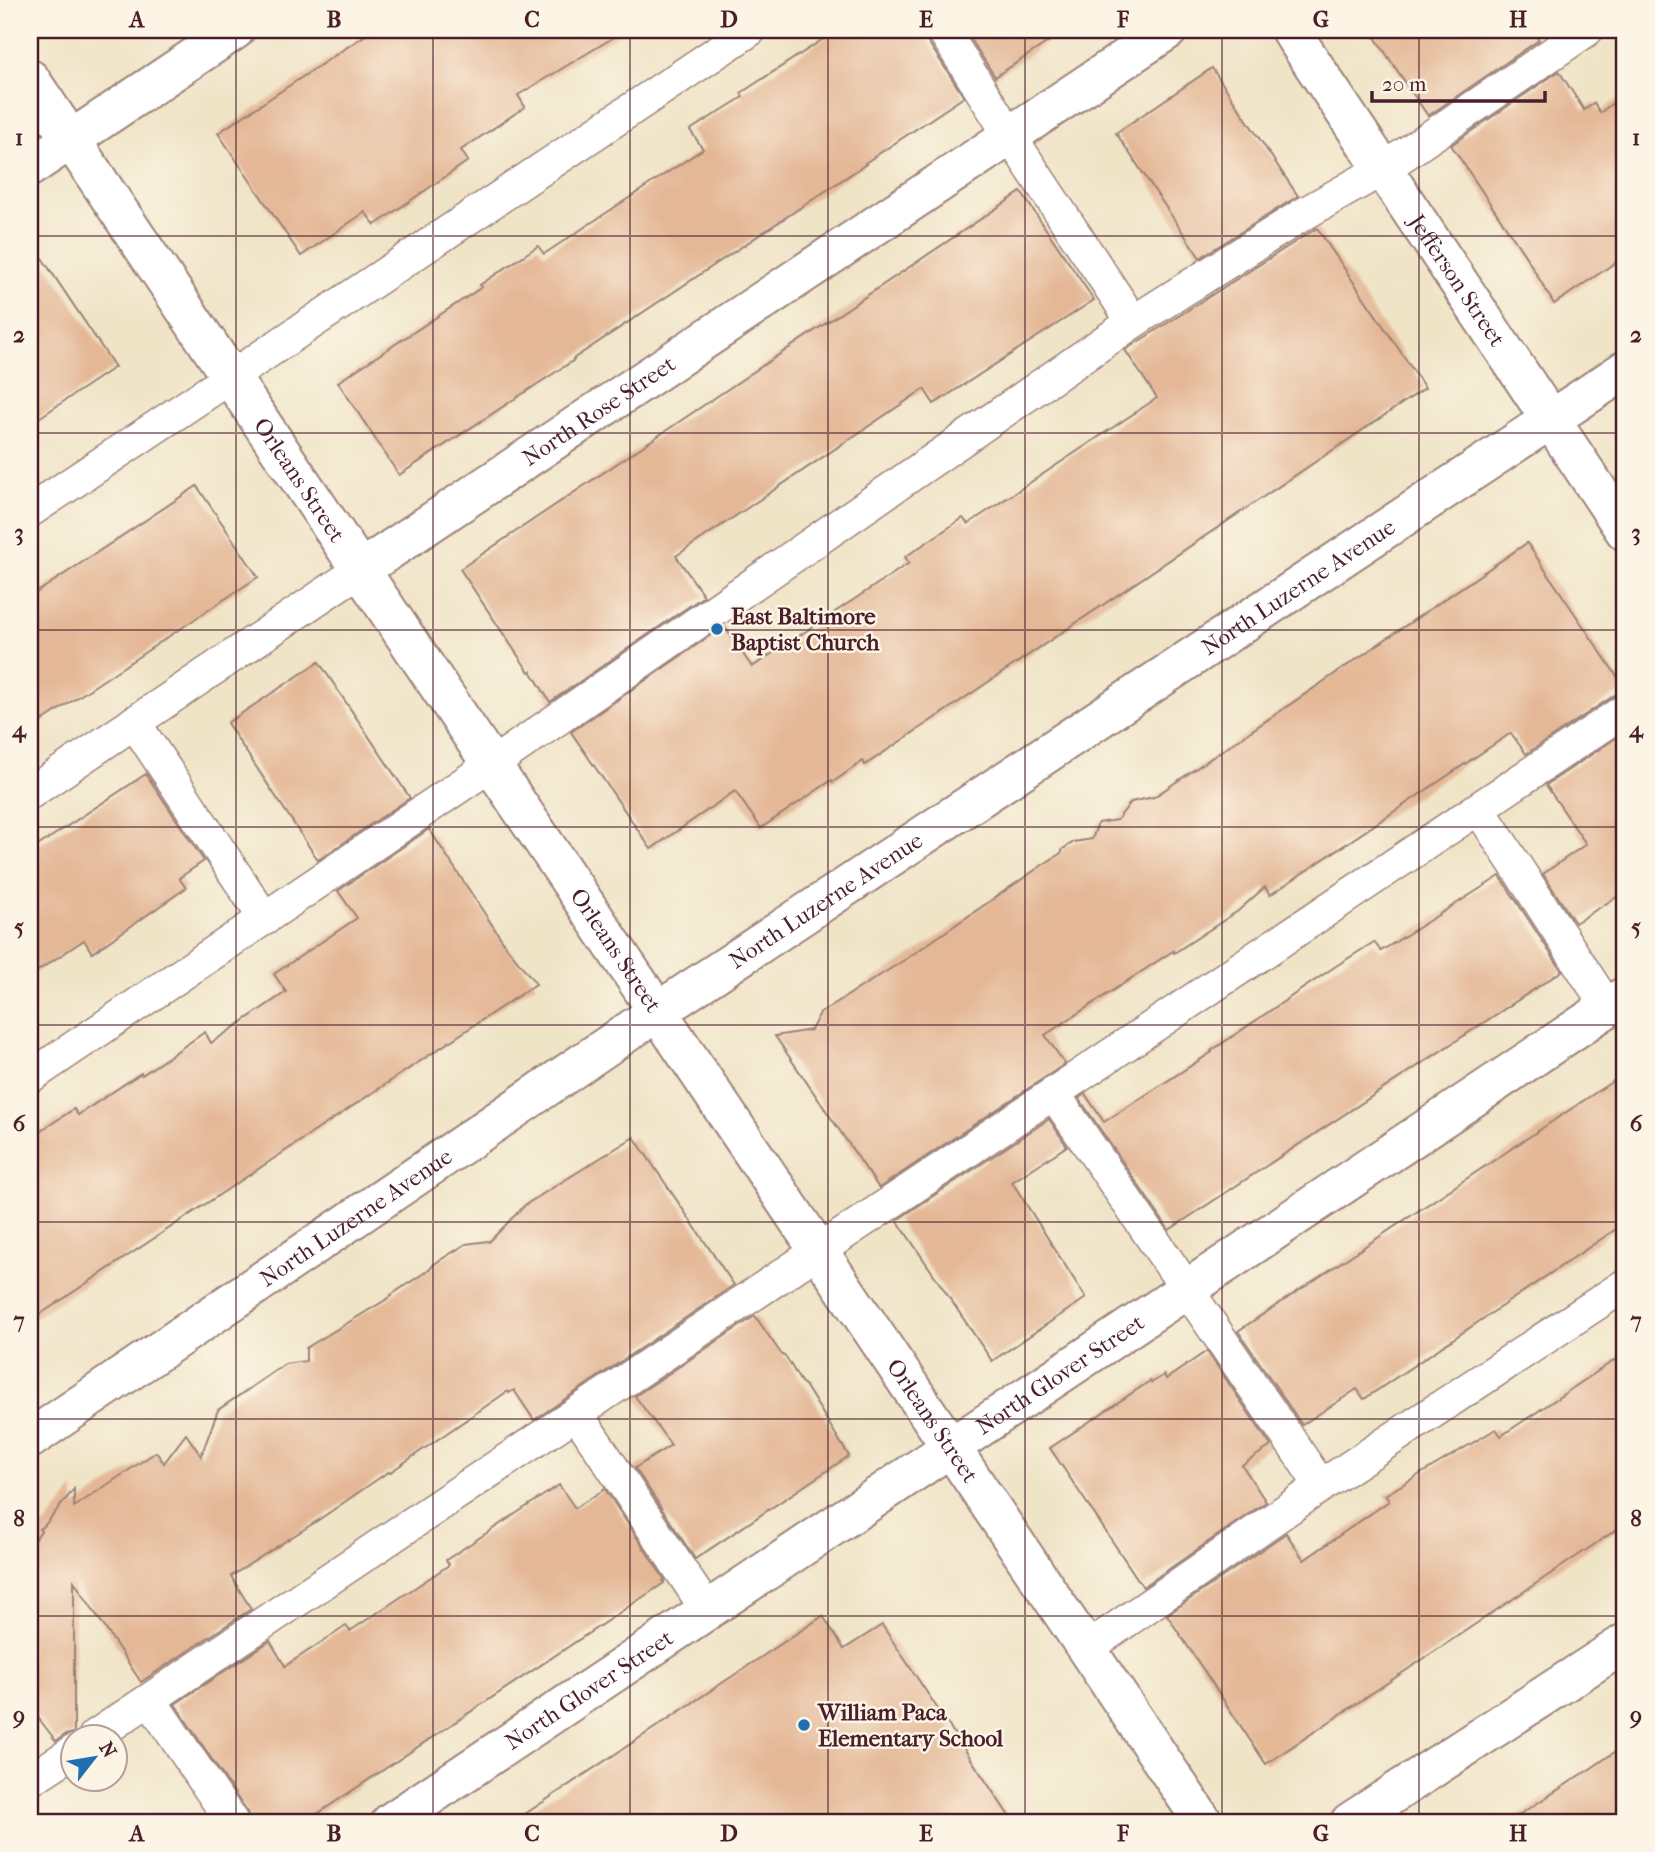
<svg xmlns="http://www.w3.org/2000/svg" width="1655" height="1852" font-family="'IM FELL French Canon',serif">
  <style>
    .building { fill: #e4b897 }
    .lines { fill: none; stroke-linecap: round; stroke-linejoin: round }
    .lane-casing { stroke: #9d8279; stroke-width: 35 }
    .street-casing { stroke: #9d8279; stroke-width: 42 }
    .secondary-casing { stroke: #9d8279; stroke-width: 42 }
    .primary-casing { stroke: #9d8279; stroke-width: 42 }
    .lane { stroke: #fff; stroke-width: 32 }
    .street { stroke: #fff; stroke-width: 38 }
    .secondary { stroke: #fff; stroke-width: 38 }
    .primary { stroke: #fff; stroke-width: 38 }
    .grid { fill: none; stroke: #4a1f2b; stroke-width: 2; stroke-opacity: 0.55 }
    .poi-dot { fill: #1f6fb2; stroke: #fcf5e5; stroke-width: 2.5 }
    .labels { text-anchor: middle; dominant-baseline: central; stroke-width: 5; stroke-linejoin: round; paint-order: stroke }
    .street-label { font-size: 23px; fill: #4a1f2b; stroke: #fcf5e5 }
    .poi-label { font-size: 23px; font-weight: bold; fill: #4a1f2b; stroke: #fcf5e5; text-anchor: start }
    .neatline { fill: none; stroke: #4a1f2b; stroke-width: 2.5 }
    .grid-label { font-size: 23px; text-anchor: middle; font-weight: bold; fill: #4a1f2b }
  </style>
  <rect width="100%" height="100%" fill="#fcf5e5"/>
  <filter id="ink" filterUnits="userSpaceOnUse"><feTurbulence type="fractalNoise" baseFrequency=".0143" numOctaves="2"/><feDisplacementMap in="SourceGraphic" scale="14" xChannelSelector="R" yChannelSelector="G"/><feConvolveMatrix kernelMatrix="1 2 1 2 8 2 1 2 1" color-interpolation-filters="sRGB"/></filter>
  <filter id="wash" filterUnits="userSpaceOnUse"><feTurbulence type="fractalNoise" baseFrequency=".00686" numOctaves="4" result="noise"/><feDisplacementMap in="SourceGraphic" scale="28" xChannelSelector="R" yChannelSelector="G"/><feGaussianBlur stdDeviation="1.57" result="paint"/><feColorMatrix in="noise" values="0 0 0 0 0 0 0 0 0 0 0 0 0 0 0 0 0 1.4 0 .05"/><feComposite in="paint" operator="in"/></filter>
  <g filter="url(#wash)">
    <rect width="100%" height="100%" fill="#f0e4c7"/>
    <g id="blocks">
      <g class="building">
        <polygon points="373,30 626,30 518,95 525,107 461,150 468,161 375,225 365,212 301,256 218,133"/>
        <polygon points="837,30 925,30 927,40 964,97 865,163 866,164 573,359 574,360 399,475 338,382 482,287 480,285 538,246 544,254 703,149 690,130 743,97 741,93"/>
        <polygon points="965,30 1066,30 995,77"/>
        <polygon points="1370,30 1532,30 1539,40 1428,116"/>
        <polygon points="1212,68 1298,196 1200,258 1116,133"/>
        <polygon points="1559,71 1584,110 1594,103 1600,113 1625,93 1625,256 1554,304 1528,260 1451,145"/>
        <polygon points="1021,192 1094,300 934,404 924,389 676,556 704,596 550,702 531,671 529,672 460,569"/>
        <polygon points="1317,228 1425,388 865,765 863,761 833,782 832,780 761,828 735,791 651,849 571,732 724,626 752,667 909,563 905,557 963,518 968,524 1157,398 1125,350"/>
        <polygon points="30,240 115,367 30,424"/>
        <polygon points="197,486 258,577 30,729 30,597"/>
        <polygon points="1527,543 1625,688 1625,692 1615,695 1526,754 1511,733 1270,895 1265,887 1238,911 1174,953 1173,951 1045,1035 1065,1064 879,1188 775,1036 811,1030 820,1013 906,959 1041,866 1061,853 1063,849 1074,842 1092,839 1098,823 1117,820 1131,802 1154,797"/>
        <polygon points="319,662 410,798 318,860 227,723"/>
        <polygon points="1625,732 1625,903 1620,895 1575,923 1543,874 1586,844 1546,785"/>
        <polygon points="146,774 204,861 179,878 186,888 92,953 84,940 30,976 30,851"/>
        <polygon points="429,829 506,946 536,984 30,1321 30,1138 74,1109 78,1115 141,1073 142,1075 205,1032 211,1043 286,992 274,974 357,918 338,891"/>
        <polygon points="1500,876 1562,971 1169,1230 1079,1098 1085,1094 1104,1122 1212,1052 1211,1051 1336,966 1374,942 1381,951"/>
        <polygon points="1625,1073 1625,1223 1364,1399 1357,1389 1302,1425 1238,1331"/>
        <polygon points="1049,1119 1067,1146 1012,1182 1086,1298 992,1361 897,1220"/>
        <polygon points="634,1137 734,1285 534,1420 514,1390 509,1393 508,1391 389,1473 388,1472 317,1521 231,1576 251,1609 141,1682 74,1581 74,1733 65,1735 56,1741 30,1707 30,1545 41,1531 39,1529 45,1525 74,1489 74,1507 156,1452 164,1463 186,1434 201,1456 218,1410 285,1364 306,1361 306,1348 392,1296 391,1295 430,1269 434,1264 466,1244 488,1241 489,1242 525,1205"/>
        <polygon points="755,1316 782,1355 786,1357 801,1382 805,1385 849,1456 695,1559 635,1468 671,1445 635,1396"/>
        <polygon points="1207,1351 1271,1446 1242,1465 1266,1502 1143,1587 1050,1448 1150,1381 1151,1383 1164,1375 1166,1379"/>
        <polygon points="1625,1353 1625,1524 1266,1764 1167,1615 1286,1533 1304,1560 1389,1501 1385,1495 1496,1429 1501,1436"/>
        <polygon points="559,1485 575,1508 605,1489 665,1580 663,1581 664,1583 305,1822 250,1822 247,1812 175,1704 270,1641 285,1666 346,1626 350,1631 449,1565 446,1560"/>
        <polygon points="823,1616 844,1649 882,1625 1013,1822 513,1822"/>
        <polygon points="1625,1745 1625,1822 1508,1822 1590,1769"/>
      </g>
    </g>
  </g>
  <g filter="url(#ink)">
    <use href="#blocks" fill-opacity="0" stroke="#9d8279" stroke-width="2"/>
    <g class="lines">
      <g class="lane-casing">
        <g id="lane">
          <polyline points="943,30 1010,136 1133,322"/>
          <polyline points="30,511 750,30"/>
          <polyline points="134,722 265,919"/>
          <polyline points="30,793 360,570"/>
          <polyline points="1479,809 1608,1008"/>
          <polyline points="30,1077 491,765 1133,322 1302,215 1383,169 1587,30"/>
          <polyline points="1054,1094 1321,1486"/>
          <polyline points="577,1414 707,1610"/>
          <polyline points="1086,1649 1321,1486 1625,1285"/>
          <polyline points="150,1700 232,1822"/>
          <polyline points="95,1736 1625,710"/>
          <polyline points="30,1780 74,1751"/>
        </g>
      </g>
      <g class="street-casing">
        <g id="street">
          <path id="s1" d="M 1290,30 L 1625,531"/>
          <path id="s2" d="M 360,570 L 1168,30"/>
          <path id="s3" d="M 30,1439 L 657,1012 L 1625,370"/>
          <path id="s4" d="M 391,1822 L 1625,996"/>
          <polyline points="1350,1822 1625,1643"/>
        </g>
      </g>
      <g class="secondary-casing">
        <polyline id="secondary" points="30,167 235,30"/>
      </g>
      <g class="primary-casing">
        <g id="primary">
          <path id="s5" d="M 30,79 L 1203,1822"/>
        </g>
      </g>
      <use href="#lane" class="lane"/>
      <use href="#street" class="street"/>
      <use href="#secondary" class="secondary"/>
      <use href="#primary" class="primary"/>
    </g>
  </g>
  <path class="grid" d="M 236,30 L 236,1822M 433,30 L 433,1822M 630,30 L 630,1822M 828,30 L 828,1822M 1025,30 L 1025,1822M 1222,30 L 1222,1822M 1419,30 L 1419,1822M 30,236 L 1625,236M 30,433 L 1625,433M 30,630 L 1625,630M 30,827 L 1625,827M 30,1025 L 1625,1025M 30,1222 L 1625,1222M 30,1419 L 1625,1419M 30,1616 L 1625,1616"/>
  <g class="poi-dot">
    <circle cx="717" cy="629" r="7"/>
    <circle cx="804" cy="1725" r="7"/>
  </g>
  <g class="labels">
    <g class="street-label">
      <text stroke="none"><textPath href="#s1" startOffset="301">Jefferson Street</textPath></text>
      <text stroke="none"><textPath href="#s2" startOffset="287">North Rose Street</textPath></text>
      <text stroke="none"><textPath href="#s5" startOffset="483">Orleans Street</textPath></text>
      <text stroke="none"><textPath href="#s3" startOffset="1528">North Luzerne Avenue</textPath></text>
      <text stroke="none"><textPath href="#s3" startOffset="961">North Luzerne Avenue</textPath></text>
      <text stroke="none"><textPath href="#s5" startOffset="1050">Orleans Street</textPath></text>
      <text stroke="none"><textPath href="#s3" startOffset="394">North Luzerne Avenue</textPath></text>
      <text stroke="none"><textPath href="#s4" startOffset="805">North Glover Street</textPath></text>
      <text stroke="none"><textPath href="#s5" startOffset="1617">Orleans Street</textPath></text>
      <text stroke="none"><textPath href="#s4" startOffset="238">North Glover Street</textPath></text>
    </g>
    <g class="poi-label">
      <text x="731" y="616">East Baltimore<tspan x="731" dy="26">Baptist Church</tspan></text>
      <text x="818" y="1712">William Paca<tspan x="818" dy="26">Elementary School</tspan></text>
    </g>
  </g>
  <rect width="1655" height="1852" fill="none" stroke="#fcf5e5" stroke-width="77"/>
  <g transform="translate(94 1758) rotate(59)"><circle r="33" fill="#fcf5e5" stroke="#b59f9b" stroke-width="2"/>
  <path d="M0-5L12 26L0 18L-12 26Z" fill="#1f6fb2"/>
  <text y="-10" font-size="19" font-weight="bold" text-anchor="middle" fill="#4a1f2b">N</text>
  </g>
  <path d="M1372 91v10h173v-10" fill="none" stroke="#4a1f2b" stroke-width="3.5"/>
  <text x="1382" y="91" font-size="21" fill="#4a1f2b" stroke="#fcf5e5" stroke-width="5" paint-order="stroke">20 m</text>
  <rect x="38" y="38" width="1578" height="1776" class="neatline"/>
  <g class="grid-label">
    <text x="137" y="27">A</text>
    <text x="334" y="27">B</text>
    <text x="532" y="27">C</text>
    <text x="729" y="27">D</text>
    <text x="926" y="27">E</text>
    <text x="1123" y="27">F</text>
    <text x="1321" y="27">G</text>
    <text x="1518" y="27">H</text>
    <text x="19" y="145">1</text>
    <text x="1636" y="145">1</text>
    <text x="19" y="342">2</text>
    <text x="1636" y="342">2</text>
    <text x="19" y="540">3</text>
    <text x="1636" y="540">3</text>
    <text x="19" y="737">4</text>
    <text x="1636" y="737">4</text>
    <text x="19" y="934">5</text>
    <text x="1636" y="934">5</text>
    <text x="19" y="1131">6</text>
    <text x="1636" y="1131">6</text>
    <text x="19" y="1328">7</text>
    <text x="1636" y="1328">7</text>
    <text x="19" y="1526">8</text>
    <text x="1636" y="1526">8</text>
    <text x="19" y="1723">9</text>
    <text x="1636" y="1723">9</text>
    <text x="137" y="1841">A</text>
    <text x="334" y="1841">B</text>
    <text x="532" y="1841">C</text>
    <text x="729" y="1841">D</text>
    <text x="926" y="1841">E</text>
    <text x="1123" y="1841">F</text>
    <text x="1321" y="1841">G</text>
    <text x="1518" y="1841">H</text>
  </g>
</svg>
